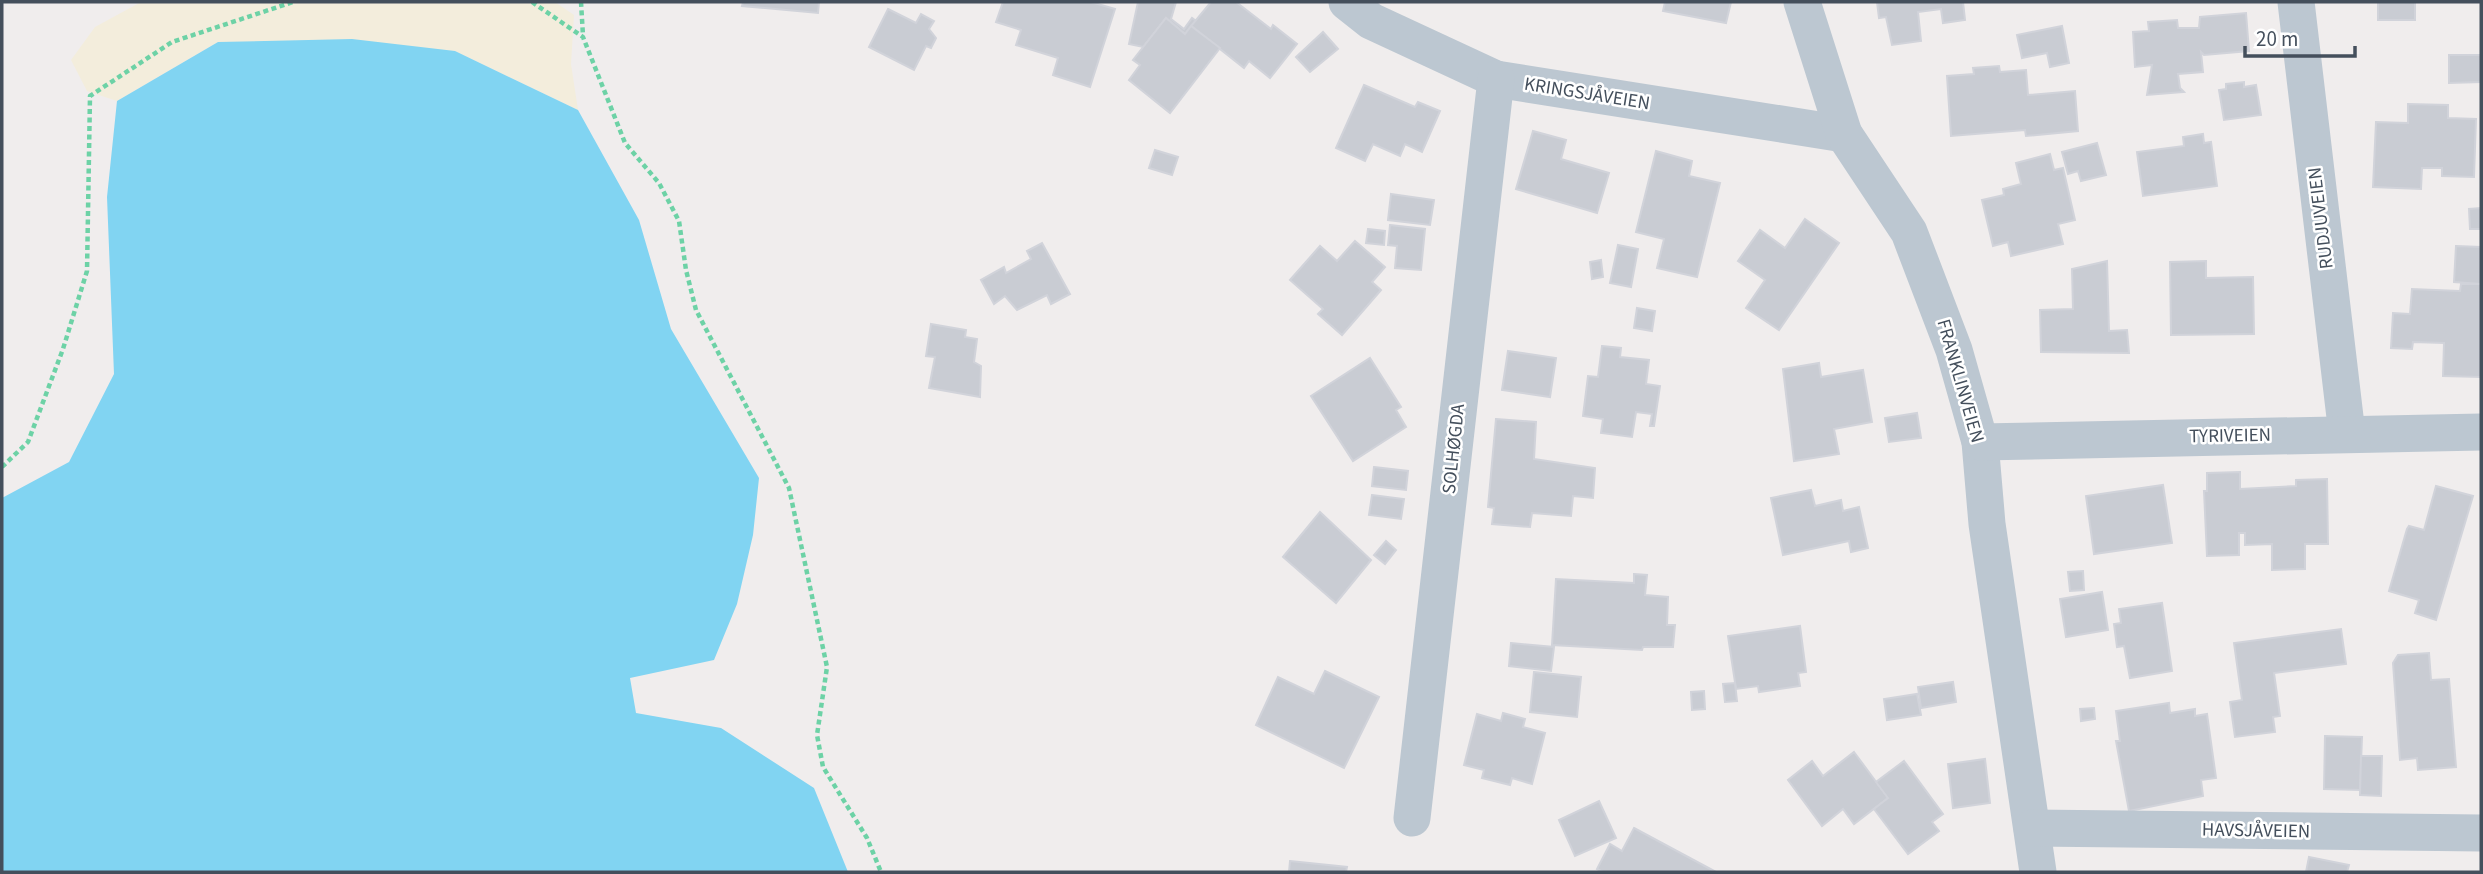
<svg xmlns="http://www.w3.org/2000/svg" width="2483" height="874" font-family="'Source Sans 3',sans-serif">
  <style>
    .sand { fill: #f3eddc }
    .water { fill: #81d4f2 }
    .building { fill: #c9ccd3; stroke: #d1d3da; stroke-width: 2 }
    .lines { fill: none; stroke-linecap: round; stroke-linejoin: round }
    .path { stroke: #6dd2a6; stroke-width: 4.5; stroke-dasharray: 5 3.5; stroke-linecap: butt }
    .minor { stroke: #bcc7d1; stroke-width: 37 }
    .labels { text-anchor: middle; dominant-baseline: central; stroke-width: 5; stroke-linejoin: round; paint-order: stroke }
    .street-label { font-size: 19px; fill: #444f5c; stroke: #fff }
  </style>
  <rect width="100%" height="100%" fill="#f0eded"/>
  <polygon class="sand" points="141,2 555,2 574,15 571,64 578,110 455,51 218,42 117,101 87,91 71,60 95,27"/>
  <polygon class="water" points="352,39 455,51 578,110 639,220 671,329 759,478 753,535 737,604 714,660 630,678 636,713 721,728 814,788 848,872 2,872 2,498 69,462 114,374 107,197 117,101 218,42"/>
  <g class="building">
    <polygon points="743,2 819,2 818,13 742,6"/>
    <polygon points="1003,2 1091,2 1115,9 1090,87 1053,75 1058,58 1016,45 1021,30 996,22"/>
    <polygon points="1138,2 1176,2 1171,19 1184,29 1192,18 1196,21 1185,34 1166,18 1143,47 1129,44"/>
    <polygon points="1211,2 1236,2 1271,29 1273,25 1297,44 1270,78 1249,61 1244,68 1191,26"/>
    <polygon points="1665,2 1731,2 1726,23 1663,11"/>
    <polygon points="1877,2 1963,2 1965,20 1943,23 1941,9 1918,12 1921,41 1892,45 1886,17 1879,18"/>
    <rect x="2378" y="2" width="37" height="18"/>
    <polygon points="888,9 916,23 921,14 934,21 929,29 936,38 931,48 926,46 914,70 869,47"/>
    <polygon points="2246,13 2249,51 2204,55 2201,52 2203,72 2178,74 2180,88 2184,92 2147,95 2152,65 2135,67 2133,32 2149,31 2148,22 2177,20 2178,28 2199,28 2200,17"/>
    <polygon points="1166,18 1185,34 1191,26 1220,48 1170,113 1129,80 1140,65 1133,60"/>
    <polygon points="2062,26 2069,63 2050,67 2047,53 2022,58 2017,35"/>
    <polygon points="1323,32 1338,49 1310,72 1296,57"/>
    <polygon points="2449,55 2481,55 2481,82 2449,83"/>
    <polygon points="1999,66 2000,72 2026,70 2028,95 2075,91 2078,131 2026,136 2025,130 1951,136 1947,76 1974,74 1973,68"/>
    <polygon points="2244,82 2244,87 2256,85 2261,115 2224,120 2219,90 2226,89 2226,84"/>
    <polygon points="1364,85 1415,107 1418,102 1440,111 1422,152 1405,144 1400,156 1373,144 1365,161 1336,148"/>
    <polygon points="2408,104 2448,105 2448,118 2476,119 2474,177 2442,176 2442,168 2422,168 2421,189 2373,187 2376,122 2408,123"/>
    <polygon points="1533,131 1566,140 1561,159 1609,173 1597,213 1516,189"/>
    <polygon points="2203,134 2204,143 2211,142 2217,186 2143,196 2137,152 2184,146 2183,137"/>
    <polygon points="2097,143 2106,175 2081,181 2078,171 2068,174 2062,152"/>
    <polygon points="1155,150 1178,157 1172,175 1149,168"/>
    <polygon points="1656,151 1692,161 1689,176 1720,183 1697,277 1657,268 1664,239 1636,232"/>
    <polygon points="2050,154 2054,170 2063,168 2075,220 2058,224 2063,244 2011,256 2008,242 1993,246 1982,200 2004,195 2003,189 2021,184 2016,163"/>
    <polygon points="1391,194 1434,200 1430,225 1388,220"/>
    <polygon points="2481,208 2481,229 2470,229 2469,209"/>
    <polygon points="1805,219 1839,243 1779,330 1746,308 1765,280 1738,261 1760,230 1785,248"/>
    <polygon points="1390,225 1425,229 1421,270 1395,268 1397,246 1388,245"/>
    <polygon points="1368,229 1385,231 1384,245 1366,243"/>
    <polygon points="1355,241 1385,267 1372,282 1381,290 1342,335 1318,314 1323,309 1290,280 1320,246 1337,261"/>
    <polygon points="1042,243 1070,294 1051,304 1047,295 1017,310 1005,296 994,304 981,280 1004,267 1006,273 1031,259 1027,251"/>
    <polygon points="1618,245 1638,249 1631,287 1610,283"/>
    <polygon points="2456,246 2481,247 2481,284 2454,282"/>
    <polygon points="1601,260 1603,277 1592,279 1590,262"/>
    <polygon points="2107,261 2109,331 2127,330 2129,353 2041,352 2040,310 2073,309 2072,269"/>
    <polygon points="2206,261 2206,278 2253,277 2254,334 2171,335 2170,262"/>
    <polygon points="2461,284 2481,284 2481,377 2443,376 2444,343 2413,342 2412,349 2391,348 2393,313 2410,314 2412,289 2460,291"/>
    <polygon points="1637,308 1655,311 1652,331 1634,328"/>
    <polygon points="931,324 966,330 965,337 977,339 974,362 981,366 980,397 929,388 935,357 926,356"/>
    <polygon points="1602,346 1621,348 1620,357 1649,360 1646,384 1660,386 1654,426 1650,426 1652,414 1636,412 1632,437 1601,433 1603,419 1583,416 1588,376 1598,377"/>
    <polygon points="1508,351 1556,358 1550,397 1502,390"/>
    <polygon points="1370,358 1401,407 1396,410 1406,427 1353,461 1311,396"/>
    <polygon points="1819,363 1821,377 1863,370 1872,422 1834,429 1839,454 1794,461 1783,369"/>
    <polygon points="1917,413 1921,438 1889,442 1885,418"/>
    <polygon points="1496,419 1536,422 1534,459 1595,468 1593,498 1573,496 1571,516 1532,513 1530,527 1492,524 1494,508 1488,507"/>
    <polygon points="1374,467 1408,471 1406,490 1372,486"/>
    <polygon points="2240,472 2240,489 2296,486 2296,480 2327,479 2328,544 2305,544 2305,569 2272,570 2272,544 2245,545 2245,533 2239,533 2239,555 2207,556 2204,491 2207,491 2207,473"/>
    <polygon points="2163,485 2172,543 2094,554 2086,496"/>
    <polygon points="2436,486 2473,496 2436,620 2415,613 2419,600 2389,591 2407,529 2409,526 2424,530"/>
    <polygon points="1811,490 1815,506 1841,500 1843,511 1859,507 1868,548 1851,552 1849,541 1783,555 1771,498"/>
    <polygon points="1372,495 1404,499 1401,519 1369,515"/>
    <polygon points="1320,512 1371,560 1336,603 1283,557"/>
    <polygon points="1386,541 1396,550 1385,564 1374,555"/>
    <polygon points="2083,571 2084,590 2070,591 2068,572"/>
    <polygon points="1634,574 1647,575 1645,595 1668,597 1667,625 1675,625 1673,647 1643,647 1642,650 1552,645 1556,579 1634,583"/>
    <polygon points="2102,592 2108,630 2066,637 2060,599"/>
    <polygon points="2162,603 2172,671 2130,678 2124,646 2117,647 2114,624 2121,623 2119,609"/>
    <polygon points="1800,626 1806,672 1798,673 1800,686 1759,692 1758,686 1736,689 1728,636"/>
    <polygon points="2341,629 2346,664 2274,673 2280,716 2273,717 2275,732 2235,737 2230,702 2242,700 2234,643"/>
    <polygon points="1511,643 1554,647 1551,671 1509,666"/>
    <polygon points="2429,653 2431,680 2449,679 2456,767 2418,770 2417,758 2400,760 2393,663 2398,655"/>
    <polygon points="1325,671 1379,697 1344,768 1256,725 1278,677 1314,694"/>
    <polygon points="1534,672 1581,677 1577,717 1530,712"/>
    <polygon points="1953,682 1956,702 1921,708 1918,687"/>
    <polygon points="1735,683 1737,701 1725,702 1723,684"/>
    <polygon points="1704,691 1705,709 1692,710 1691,692"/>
    <polygon points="1917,694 1921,715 1887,720 1884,699"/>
    <polygon points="2169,703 2170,713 2195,709 2195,716 2207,714 2216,778 2201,780 2203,796 2129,811 2116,741 2120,741 2116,711"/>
    <polygon points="2094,708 2095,719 2081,721 2080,709"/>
    <polygon points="1503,713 1525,719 1523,727 1545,733 1532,784 1512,778 1510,785 1482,778 1484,770 1464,765 1477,714 1501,721"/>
    <polygon points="2325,736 2362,737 2360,790 2324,789"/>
    <polygon points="1854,752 1888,798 1854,824 1843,809 1822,826 1788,780 1812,761 1823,776"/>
    <polygon points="2361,756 2382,756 2381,796 2360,795"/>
    <polygon points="1985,759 1990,803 1953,808 1948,764"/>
    <polygon points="1904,761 1943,814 1932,822 1939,831 1908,854 1874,809 1888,798 1876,782"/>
    <polygon points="1599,801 1616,838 1575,856 1559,820"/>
    <polygon points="1634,828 1716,872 1603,872 1597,869 1610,844 1622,851"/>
    <polygon points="2309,857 2349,865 2347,872 2306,872"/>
    <polygon points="1290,861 1347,867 1346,872 1289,872"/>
  </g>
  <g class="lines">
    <g class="path">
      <polyline points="532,2 583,37 625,143 659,183 679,221 686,270 696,310 789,488 827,667 817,735 823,767 867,838 881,872"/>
      <polyline points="581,2 583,36"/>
      <polyline points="2,467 28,442 63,349 87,271 90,96 172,42 293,2"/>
    </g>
    <g class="minor">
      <polyline points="1347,2 1371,21 1496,79 1844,134"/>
      <polyline points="1802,2 1844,134 1909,232 1954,350 1980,442 1987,524 2038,872"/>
      <polyline points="2296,2 2347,434"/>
      <polyline points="1980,442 2481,432"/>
      <polyline points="1412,818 1496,79"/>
      <polyline points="2032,828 2481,833"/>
    </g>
  </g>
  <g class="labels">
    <g class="street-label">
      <text transform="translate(1587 94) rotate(9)">KRINGSJÅVEIEN</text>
      <text transform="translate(2321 218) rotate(-97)">RUDJUVEIEN</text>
      <text transform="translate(1960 381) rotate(74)">FRANKLINVEIEN</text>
      <text transform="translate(2230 436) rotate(-1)">TYRIVEIEN</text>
      <text transform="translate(1454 449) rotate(-84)">SOLHØGDA</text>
      <text transform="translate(2256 831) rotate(1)">HAVSJÅVEIEN</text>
    </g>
  </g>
  <rect width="2483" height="874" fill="none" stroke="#444f5c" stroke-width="7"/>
  <path d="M2245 46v10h110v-10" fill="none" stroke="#444f5c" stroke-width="3.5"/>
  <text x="2256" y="46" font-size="21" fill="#444f5c" stroke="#ffffff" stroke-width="5" paint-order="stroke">20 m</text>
</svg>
